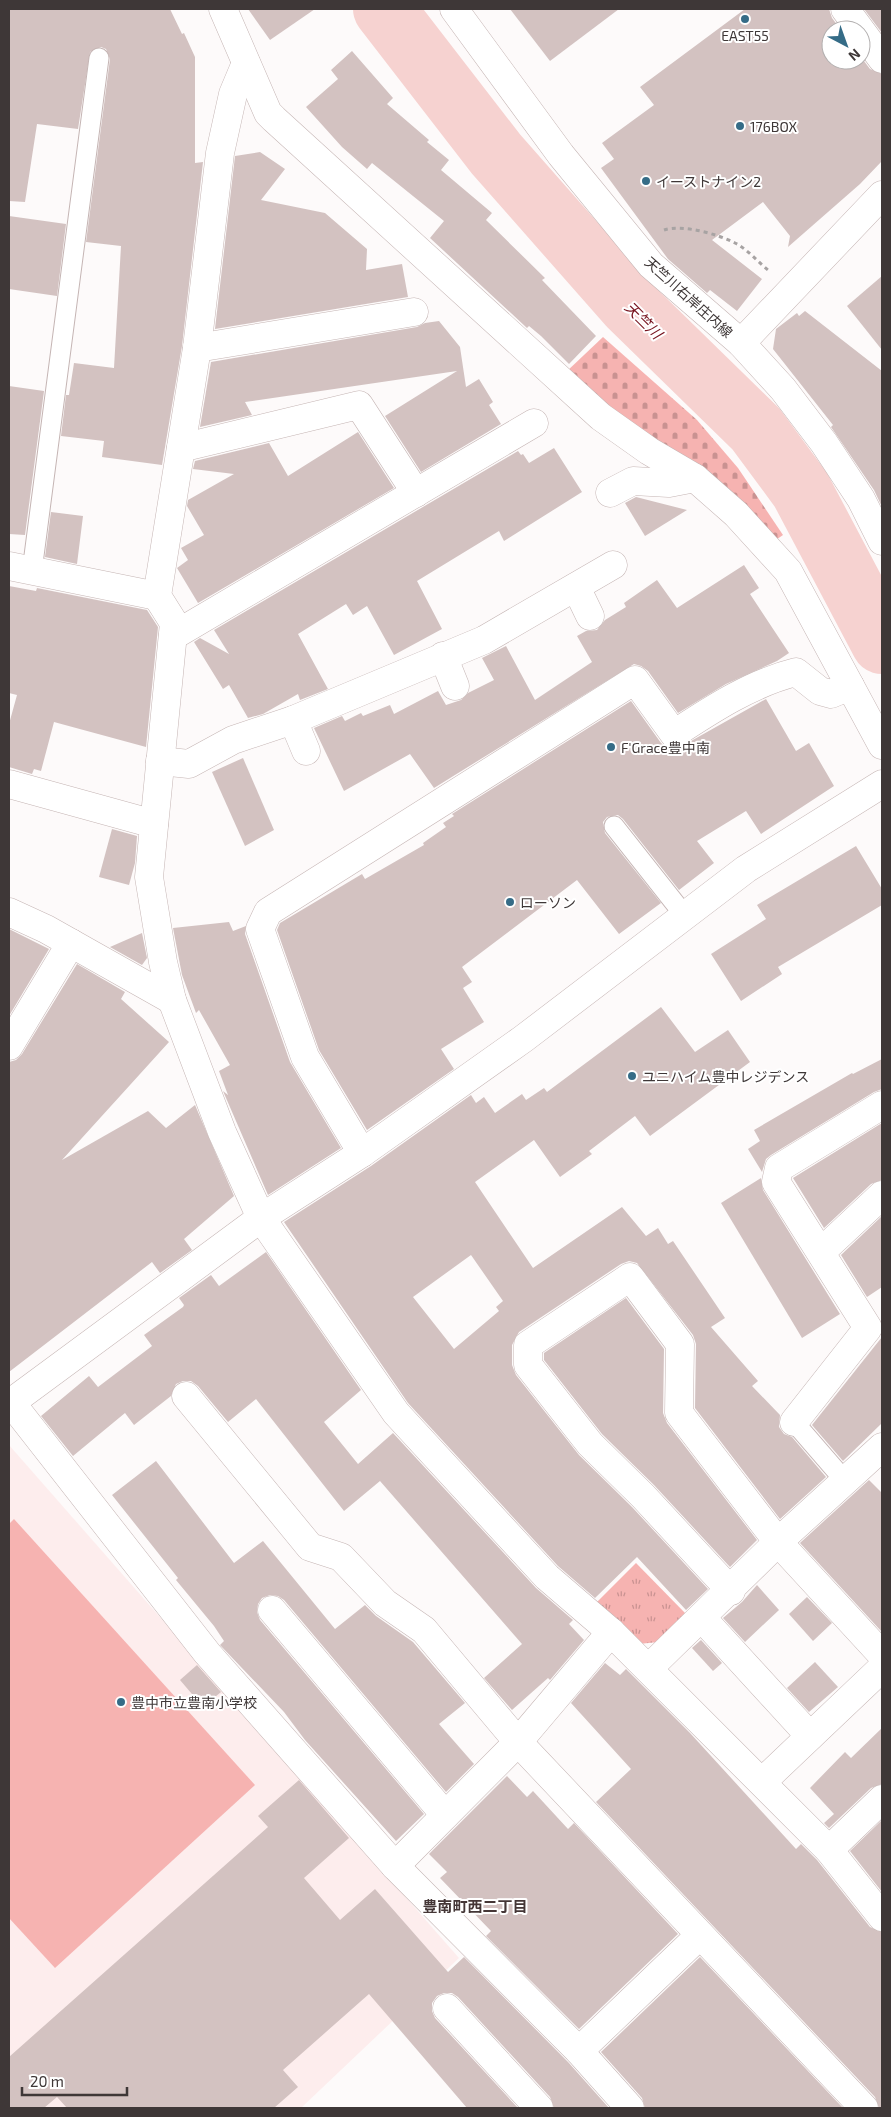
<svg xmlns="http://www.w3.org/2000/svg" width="891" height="2117" font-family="'Exo 2','Noto Sans JP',sans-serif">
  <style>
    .built { fill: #fdeded }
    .cemetery { fill: url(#cemetery-stones) }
    .park { fill: url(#park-tufts) }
    .pitch { fill: #f6b3b1 }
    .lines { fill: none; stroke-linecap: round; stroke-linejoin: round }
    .river { stroke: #f6d2d0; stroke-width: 62 }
    .building { fill: #d3c2c1; fill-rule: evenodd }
    .service-casing { stroke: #c5b5b4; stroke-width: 21 }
    .minor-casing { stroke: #c5b5b4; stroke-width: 29 }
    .path { stroke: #a7a3a3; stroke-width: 3; stroke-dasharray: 4 4; stroke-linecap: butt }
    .service { stroke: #fff; stroke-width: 19 }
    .minor { stroke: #fff; stroke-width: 28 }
    .poi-dot { fill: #356c87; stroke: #fff; stroke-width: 2 }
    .labels { text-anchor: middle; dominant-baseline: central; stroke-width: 4; stroke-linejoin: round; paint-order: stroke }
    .poi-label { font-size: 14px; fill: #3e3737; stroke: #fff; text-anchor: start }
    .street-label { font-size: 14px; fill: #3e3737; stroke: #fff }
    .water-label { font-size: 15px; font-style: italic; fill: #76131e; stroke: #fff }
    .neighbourhood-label { font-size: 15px; font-weight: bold; fill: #443636; stroke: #fff }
  </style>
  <defs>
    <pattern id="cemetery-stones" width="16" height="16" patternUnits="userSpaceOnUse" patternTransform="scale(1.25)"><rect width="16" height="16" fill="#f6b3b1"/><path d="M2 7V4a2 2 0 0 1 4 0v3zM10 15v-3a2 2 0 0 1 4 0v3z" fill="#c99291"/></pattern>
    <pattern id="park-tufts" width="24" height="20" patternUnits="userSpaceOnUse" patternTransform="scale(1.25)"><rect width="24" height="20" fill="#f6b3b1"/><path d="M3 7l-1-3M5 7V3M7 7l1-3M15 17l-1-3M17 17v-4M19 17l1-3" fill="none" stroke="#c99291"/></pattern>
  </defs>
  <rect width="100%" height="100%" fill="#fdfafa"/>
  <polygon class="built" points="9,1445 459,1958 301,2108 9,2108"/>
  <polygon class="cemetery" points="603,337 697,420 738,468 783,535 773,542 565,373"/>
  <polygon class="park" points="636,1563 686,1614 658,1642 639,1644 597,1602"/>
  <polygon class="pitch" points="14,1519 255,1785 55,1968 9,1918 9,1524"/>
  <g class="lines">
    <polyline class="river" points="384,9 496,154 629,305 756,429 801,490 882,643"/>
  </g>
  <g class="building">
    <polygon points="9,9 170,9 182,34 184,33 195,57 195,163 203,162 182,346 162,465 102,457 104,441 61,436 66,395 69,395 74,363 114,368 121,246 86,242 110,59 106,49 101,47 90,52 78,129 37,124 25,202 9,201"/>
    <polygon points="248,9 315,9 270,40"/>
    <polygon points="510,9 619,9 550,61"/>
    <polygon points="745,9 829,9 832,18 841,30 831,30 831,60 861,60 861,57 870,69 882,74 882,161 860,184 788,247 790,236 763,202 712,240 762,279 737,311 710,290 707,293 668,259 601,168 614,159 602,143 654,105 640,87"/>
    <polygon points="864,9 882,9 882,33"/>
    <polygon points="352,51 393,98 387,104 429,140 427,142 449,160 441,170 492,213 486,220 545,278 542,280 596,336 569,364 541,336 529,326 527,328 430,238 444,221 372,163 367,169 342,147 306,107 338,79 331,70"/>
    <polygon points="260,152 285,169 261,200 325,213 367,249 366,270 402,264 408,297 215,329 235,156"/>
    <polygon points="9,216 66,224 57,296 9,289"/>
    <polygon points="882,276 882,350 847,306"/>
    <polygon points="805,311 882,371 882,507 874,490 831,427 833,425 773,349 776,329 797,313 799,316"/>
    <polygon points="439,321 460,347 466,387 479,379 493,402 489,405 501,424 421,472 385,416 457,371 245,402 252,415 200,427 211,362 417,327 425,323"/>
    <polygon points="9,386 44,391 25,535 9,534"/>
    <polygon points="358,432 394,488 198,603 177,568 188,560 181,548 204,535 187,506 188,500 234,474 193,469 195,461 269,443 288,476"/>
    <polygon points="554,448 582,492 504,541 499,531 417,581 442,629 394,655 367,606 353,615 346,604 298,634 328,689 300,700 298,694 263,714 248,718 229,685 223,689 194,642 200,638 229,654 214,630 518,451 521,455 523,454 529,463"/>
    <polygon points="636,497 687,510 645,536 625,503"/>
    <polygon points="51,512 83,516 77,564 45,557"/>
    <polygon points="744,565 759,588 750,594 789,653 777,661 726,684 678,713 648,671 641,666 634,664 434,788 410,754 344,791 314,728 342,716 345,721 361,713 363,716 390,705 394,714 438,691 446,705 461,700 468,693 494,680 482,658 506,646 535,700 592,662 577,636 586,631 597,630 605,620 626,607 624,603 657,580 677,608"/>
    <polygon points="9,586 36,591 37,588 147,610 158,627 146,747 54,722 41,771 34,769 32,774 9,767 9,724 17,695 9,693"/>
    <polygon points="766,699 796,751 809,743 834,786 761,834 746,811 697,841 714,863 679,890 623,819 618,815 607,817 603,822 605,833 661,903 619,934 577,880 462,967 472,982 463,988 484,1022 441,1049 454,1069 367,1130 319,1050 277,930 280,923 362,874 365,879 424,845 423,843 446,827 443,823 454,816 452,814 631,701 661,743 667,748 675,750"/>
    <polygon points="243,758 274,830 245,846 212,772"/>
    <polygon points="112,829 137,836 135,863 129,885 99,877"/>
    <polygon points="856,846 882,889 882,905 778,967 782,974 741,1001 711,954 766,919 757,905"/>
    <polygon points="229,922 233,931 246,926 245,934 290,1062 341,1148 268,1195 223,1091 228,1095 219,1071 230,1065 199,1010 196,1013 182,975 173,928"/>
    <polygon points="9,929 49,949 9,1016"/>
    <polygon points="142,933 147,958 142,965 110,947"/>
    <polygon points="77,964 125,992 121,999 169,1042 62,1160 148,1111 166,1128 195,1105 234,1196 184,1239 192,1250 160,1273 152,1262 9,1372 9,1062 16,1060 22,1054"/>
    <path d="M 661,1007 L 695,1052 L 728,1030 L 750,1062 L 650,1136 L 635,1116 L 589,1151 L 592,1154 L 560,1177 L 534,1140 L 475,1182 L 533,1268 L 622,1207 L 646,1236 L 658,1228 L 668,1244 L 673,1241 L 725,1318 L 711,1327 L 758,1381 L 752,1386 L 780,1415 L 779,1427 L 784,1434 L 792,1437 L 826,1477 L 780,1519 L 695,1408 L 696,1344 L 693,1335 L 637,1263 L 629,1261 L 621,1264 L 519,1332 L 512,1345 L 512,1365 L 516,1375 L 579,1455 L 632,1507 L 708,1589 L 686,1610 L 637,1557 L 595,1598 L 558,1566 L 408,1403 L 284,1222 L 371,1166 L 471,1095 L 476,1103 L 484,1097 L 495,1113 L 522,1094 L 526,1100 L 544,1088 L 547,1092 ZM 471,1255 L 503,1301 L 496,1307 L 499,1311 L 454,1349 L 413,1297 Z"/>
    <polygon points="882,1059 882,1089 874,1092 771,1155 766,1159 762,1172 748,1149 760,1141 754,1130 852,1073 853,1074"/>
    <polygon points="882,1123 882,1180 871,1184 824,1228 793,1178"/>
    <polygon points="761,1178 763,1190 840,1314 802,1338 721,1203"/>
    <polygon points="882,1216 882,1287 867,1297 841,1255"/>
    <polygon points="266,1252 361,1390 324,1422 358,1464 393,1433 536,1588 573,1620 569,1624 584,1640 550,1680 548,1678 512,1710 484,1678 522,1644 380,1481 344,1511 256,1399 228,1422 198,1386 191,1381 183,1381 176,1384 171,1396 134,1425 125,1413 73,1456 41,1416 89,1376 98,1387 152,1346 144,1335 183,1307 184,1305 179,1298 211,1275 219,1286"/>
    <polygon points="626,1298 664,1349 663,1413 667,1423 757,1540 730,1567 654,1485 602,1434 544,1360 544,1353"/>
    <polygon points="882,1337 882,1423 843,1461 812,1425"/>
    <polygon points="156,1461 234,1563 263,1541 335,1629 365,1605 376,1616 413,1642 465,1703 439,1724 474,1764 446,1792 284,1600 278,1596 270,1595 262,1598 258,1604 257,1612 260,1620 424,1814 396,1841 305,1740 284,1712 220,1645 224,1641 214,1626 176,1580 178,1578 112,1495"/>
    <polygon points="869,1480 882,1493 882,1632 800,1543"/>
    <polygon points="757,1585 779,1610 745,1642 723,1618 742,1602"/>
    <polygon points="807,1597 832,1623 813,1641 789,1614"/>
    <polygon points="701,1640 722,1663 713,1671 692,1648"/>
    <polygon points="815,1662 838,1687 809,1712 787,1688"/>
    <polygon points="605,1663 620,1675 626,1669 690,1733 796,1849 801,1844 817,1860 870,1927 882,1932 882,2108 879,2108 875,2097 596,1802 631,1769 571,1703"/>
    <polygon points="197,1665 221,1692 203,1707 180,1680"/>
    <polygon points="882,1728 882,1784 871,1788 829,1828 824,1823 834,1814 810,1788 845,1752 851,1758"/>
    <polygon points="507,1776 527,1797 533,1791 568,1829 574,1823 678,1934 579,2029 486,1936 491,1931 440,1878 447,1872 429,1854"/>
    <polygon points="299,1780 349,1838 304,1878 340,1920 375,1889 448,1972 464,1957 568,2062 609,2108 554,2108 550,2097 458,1997 452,1993 444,1993 437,1996 432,2003 432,2011 435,2018 518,2108 467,2108 369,1994 283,2070 298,2087 274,2108 67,2108 57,2097 44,2108 9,2108 9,2057 268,1827 258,1816"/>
    <polygon points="882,1820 882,1892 850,1851"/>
    <polygon points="700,1957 843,2108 645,2108 642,2098 601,2052"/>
  </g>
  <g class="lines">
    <g class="service-casing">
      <g id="service">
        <polyline points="32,571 99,58"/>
        <polyline points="614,826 685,916"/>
        <polyline points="794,1422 845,1481"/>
      </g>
    </g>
    <g class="minor-casing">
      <g id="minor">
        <polyline points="223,9 268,113 274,119 601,417 649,451 695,478 736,514 788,571 882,745"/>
        <polyline points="454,9 561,155 651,265 741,343 783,389 824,443 861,499 882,541"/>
        <polyline points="845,9 882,59"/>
        <polyline points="246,63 233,94 220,153 197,348 157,596 174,623 149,877 163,962 172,1000 222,1132 261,1218 396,1413 547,1577 611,1632 829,1850 882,1917"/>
        <polyline points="741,343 882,195"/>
        <polyline points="197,348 414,312"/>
        <polyline points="181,448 359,405 416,493"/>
        <polyline points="610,493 633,481 669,483 695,478"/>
        <polyline points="9,566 157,596"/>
        <polyline points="576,587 590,616"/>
        <polyline points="173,636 534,423"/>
        <polyline points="443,656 455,686"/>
        <polyline points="293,720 306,751"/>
        <polyline points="160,761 189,764 233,740 293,720 484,640 613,565"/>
        <polyline points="9,784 154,824"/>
        <polyline points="9,912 46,929 172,1000"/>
        <polyline points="9,1046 71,943"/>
        <path d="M 362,1153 L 305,1057 L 260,929 L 268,912 L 635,680 L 674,734 C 712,709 752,683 796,672 L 820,691 L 831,694 L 850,686"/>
        <polyline points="821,1252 882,1195"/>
        <polyline points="186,1396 310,1547 341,1557 385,1603 424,1630 518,1742 864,2108"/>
        <polyline points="9,1400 207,1653 395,1866 579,2051 630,2108"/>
        <polyline points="9,1404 261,1218 362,1153 523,1039 746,869 882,784"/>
        <polyline points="794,1422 868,1328 776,1182 779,1168 882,1105"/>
        <polyline points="731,1591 643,1496 590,1444 528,1365 528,1345 630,1277 680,1344 679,1413 778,1542 882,1655"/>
        <polyline points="272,1610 445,1815"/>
        <polyline points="702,1618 810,1736"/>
        <polyline points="649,1668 778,1542 882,1447"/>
        <polyline points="762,1782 882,1668"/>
        <polyline points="829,1850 882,1799"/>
        <polyline points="395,1866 518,1742 611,1632"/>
        <polyline points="447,2008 539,2108"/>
        <polyline points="579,2051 699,1936"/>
      </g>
    </g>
    <path class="path" d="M 664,230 C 682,224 718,234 735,243 C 747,249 757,261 768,270"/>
    <use href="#service" class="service"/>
    <use href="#minor" class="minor"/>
  </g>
  <g class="poi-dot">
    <circle cx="745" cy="19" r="5"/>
    <circle cx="740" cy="126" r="5"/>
    <circle cx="646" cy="181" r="5"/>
    <circle cx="611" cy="747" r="5"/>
    <circle cx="510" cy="902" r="5"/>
    <circle cx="632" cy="1076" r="5"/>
    <circle cx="121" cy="1702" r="5"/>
  </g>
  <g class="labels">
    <g class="poi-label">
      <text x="745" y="35" text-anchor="middle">EAST55</text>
      <text x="750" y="126">176BOX</text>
      <text x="656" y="181">イーストナイン2</text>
      <text x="621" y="747">F'Grace豊中南</text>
      <text x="520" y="902">ローソン</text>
      <text x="642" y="1076">ユニハイム豊中レジデンス</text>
      <text x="131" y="1702">豊中市立豊南小学校</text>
    </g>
    <g class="street-label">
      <text transform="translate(689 297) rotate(42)">天竺川右岸庄内線</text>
    </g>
    <g class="water-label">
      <text transform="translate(644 320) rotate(45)">天竺川</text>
    </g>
    <g class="neighbourhood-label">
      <text x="475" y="1906">豊南町西二丁目</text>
    </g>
  </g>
  <rect width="891" height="2117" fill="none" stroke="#3e3737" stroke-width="20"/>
  <g transform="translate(846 45) rotate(139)"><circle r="24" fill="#ffffff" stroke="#b2afaf"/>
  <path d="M0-4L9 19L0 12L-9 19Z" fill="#356c87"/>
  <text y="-8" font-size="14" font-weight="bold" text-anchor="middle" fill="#3e3737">N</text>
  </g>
  <path d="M22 2087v8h105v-8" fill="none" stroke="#3e3737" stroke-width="2.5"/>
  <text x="30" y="2087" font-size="15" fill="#3e3737" stroke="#ffffff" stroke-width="4" paint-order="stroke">20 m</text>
</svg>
